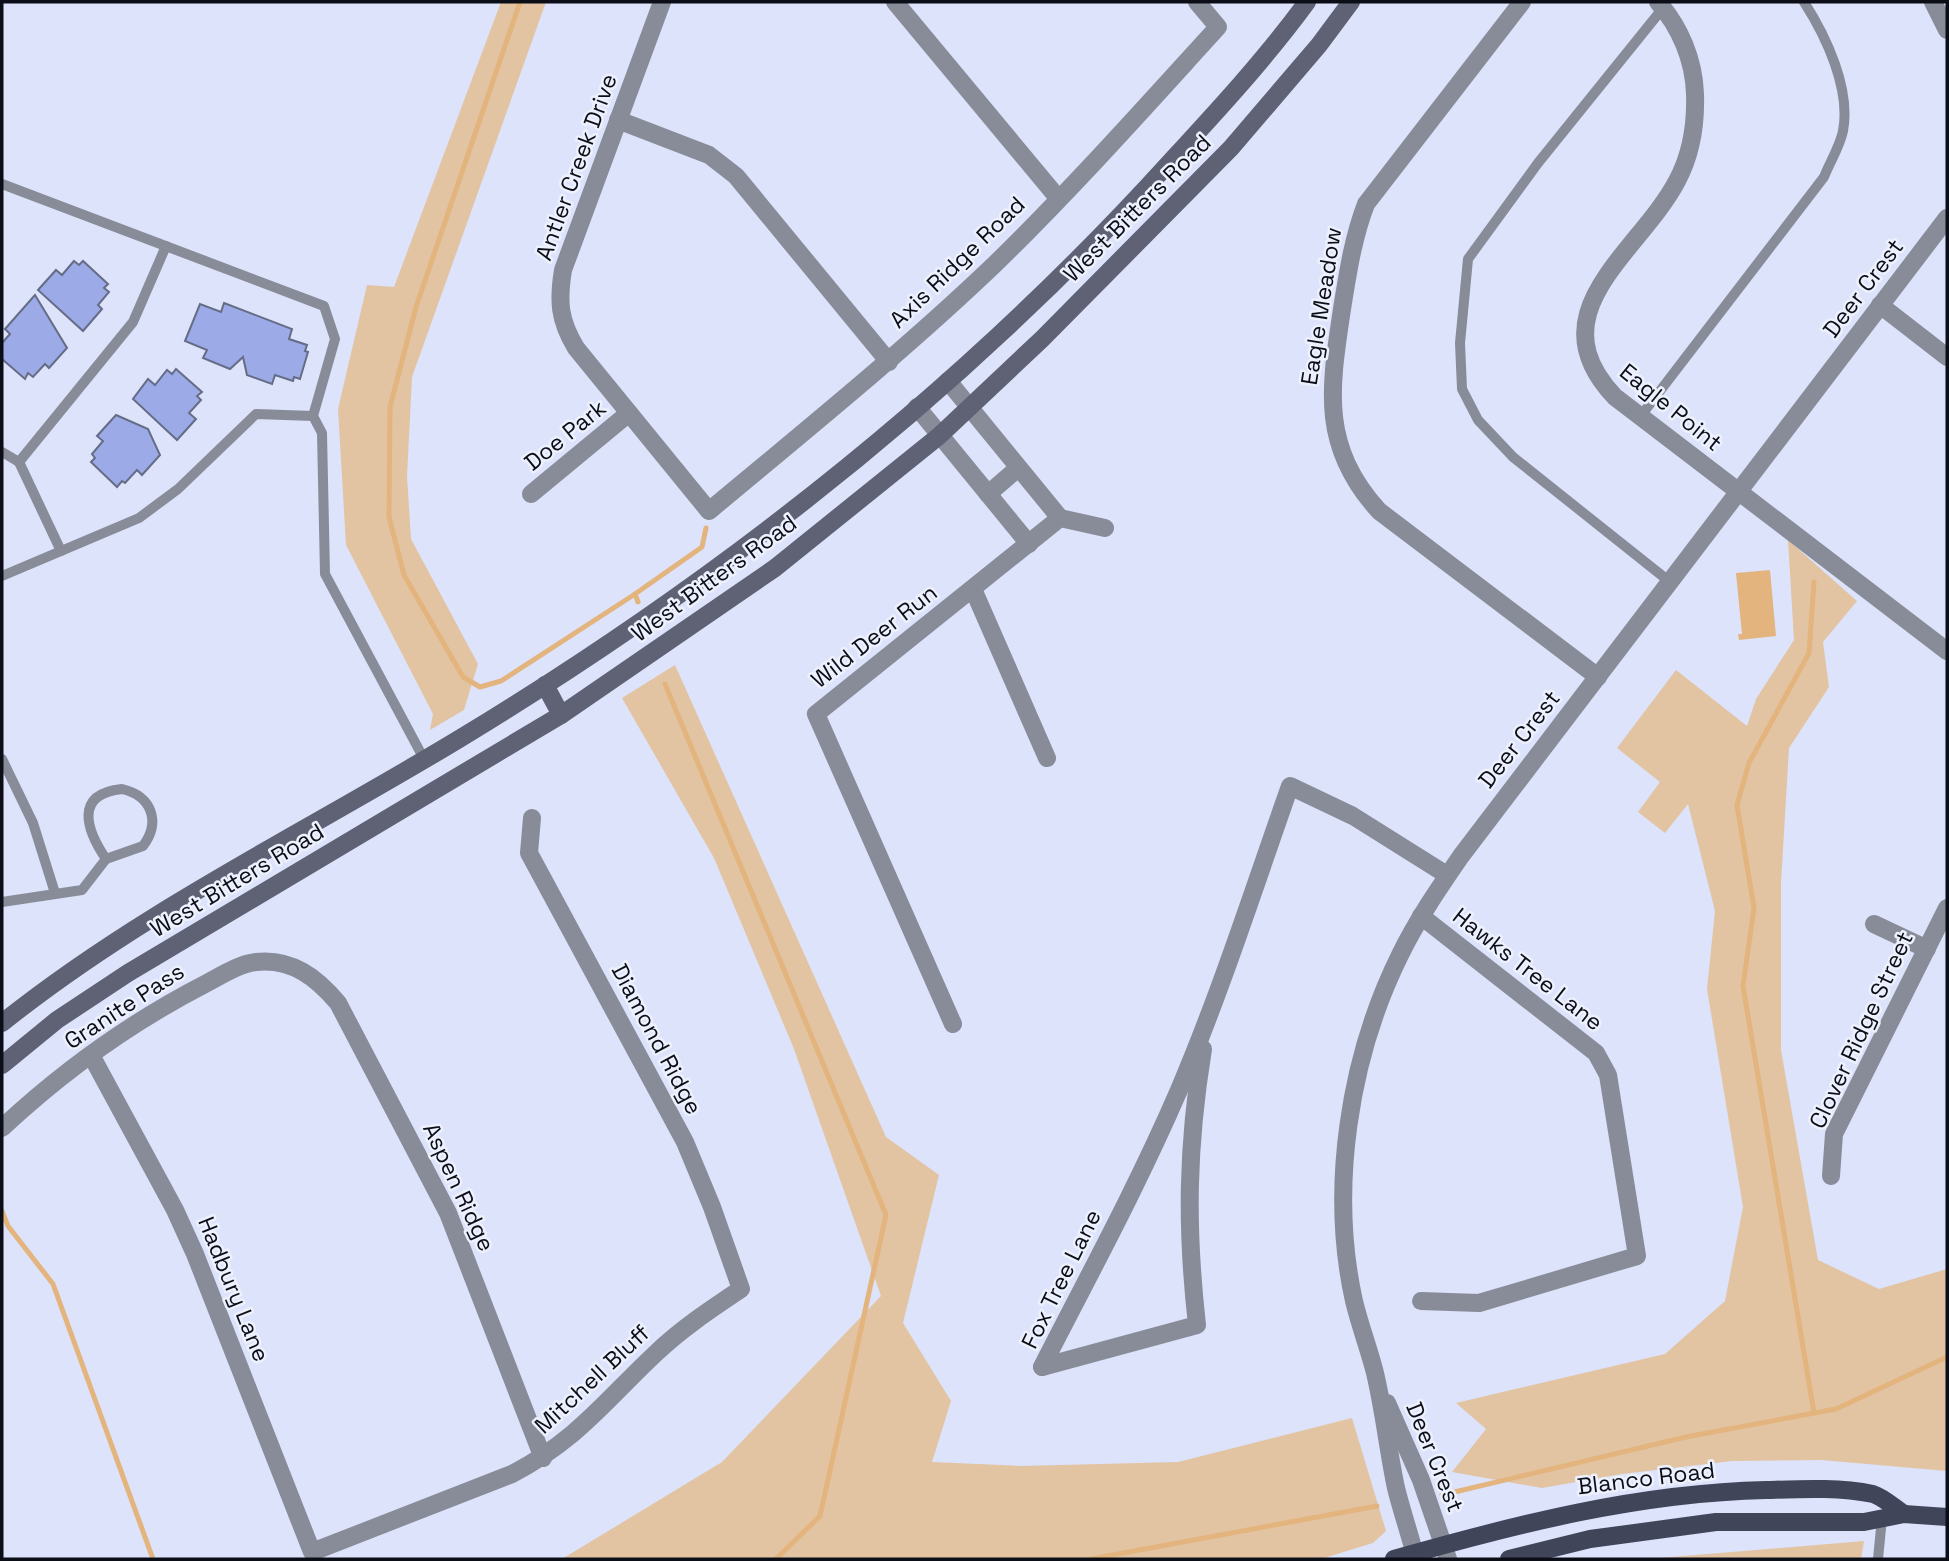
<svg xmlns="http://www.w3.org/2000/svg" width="1949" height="1561" font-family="'Space Grotesk',sans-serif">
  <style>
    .green { fill: #e2c4a2 }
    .water { fill: #e3b47d }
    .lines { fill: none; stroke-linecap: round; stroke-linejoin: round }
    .stream { stroke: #e3b47d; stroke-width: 5 }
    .building { fill: #9cabe8; stroke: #656c86; stroke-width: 2 }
    .lane { stroke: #888c98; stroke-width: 10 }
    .street { stroke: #888c98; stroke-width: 18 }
    .secondary { stroke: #5e6274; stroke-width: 18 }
    .primary { stroke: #40455a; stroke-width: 18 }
    .labels { text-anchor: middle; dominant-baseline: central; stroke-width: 5; stroke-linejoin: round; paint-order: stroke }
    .street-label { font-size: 23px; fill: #0b0d17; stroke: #edf1fd }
  </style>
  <rect width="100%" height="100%" fill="#dce3fb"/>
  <g class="green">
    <polygon points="501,2 546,2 412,377 407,476 411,539 478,664 464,710 430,730 433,714 346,545 338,409 367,285 394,287"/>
    <polygon points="1788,540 1857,601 1823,642 1829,687 1789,748 1781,883 1781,1050 1818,1260 1879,1289 1947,1269 1947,1471 1821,1460 1732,1461 1622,1474 1542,1488 1452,1472 1486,1429 1456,1403 1665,1354 1725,1301 1743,1207 1707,989 1715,911 1688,804 1665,833 1638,812 1660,782 1617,748 1676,670 1747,726 1756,699 1794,640"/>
    <polygon points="675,665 886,1137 939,1175 903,1323 951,1401 932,1462 1021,1466 1178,1462 1352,1418 1386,1531 1373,1543 1321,1559 562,1559 722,1462 881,1296 794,1049 714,858 622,698"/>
    <polygon points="1864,1541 1861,1559 1647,1559"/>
  </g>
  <polygon class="water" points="1770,570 1776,636 1739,640 1738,634 1742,634 1736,573"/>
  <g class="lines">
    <g class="stream">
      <polyline points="520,2 416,307 390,407 389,517 404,575 463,677 480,687 501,681 635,594 638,602"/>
      <polyline points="635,594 702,547 706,528"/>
      <polyline points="665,684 886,1215 820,1516 776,1559"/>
      <polyline points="2,1211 8,1226 53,1284 153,1559"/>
      <polyline points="1814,1413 1743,986 1754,908 1737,805 1749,763 1809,653 1814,582"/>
      <polyline points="1442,1495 1686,1437 1836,1409 1947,1357"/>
      <polyline points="1091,1559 1377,1506"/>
    </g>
  </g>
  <g class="building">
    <polygon points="74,261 79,265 83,261 108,284 104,288 109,292 98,305 102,309 83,331 38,290 56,270 62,275"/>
    <polygon points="35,295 67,348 49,368 45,364 33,377 28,373 25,379 2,359 2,343 10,334 5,329"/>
    <polygon points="224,303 292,329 289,339 307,345 305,351 308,352 300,379 294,377 293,381 275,375 272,384 247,375 243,357 230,369 203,358 207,350 185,341 200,304 221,312"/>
    <polygon points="176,369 202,392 197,396 201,400 189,413 196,419 177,440 133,399 148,379 155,385 167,370 172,374"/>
    <polygon points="116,415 148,429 160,455 142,475 137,470 125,483 122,481 117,487 91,462 95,458 92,454 103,441 97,436"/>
  </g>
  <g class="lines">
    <g class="lane">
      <polyline points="1663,8 1538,163 1468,259 1460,343 1462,389 1478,420 1513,457 1670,582"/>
      <polyline points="2,184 324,306 335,339 313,416"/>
      <path d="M 1640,417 L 1824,177 C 1830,162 1840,146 1843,131 C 1851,89 1826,36 1804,2"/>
      <polyline points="2,452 19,462 61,551"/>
      <polyline points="19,462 133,322 166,246"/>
      <polyline points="2,576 139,518 178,489 256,414 313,416 322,433 325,574 424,759"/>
      <polyline points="2,759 33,823 55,893"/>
      <path d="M 122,789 C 152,796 161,822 143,846 L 106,859 C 87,831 73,794 122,789 Z"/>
      <polyline points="2,902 82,890 106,859"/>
      <polyline points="1878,1559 1882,1518"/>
    </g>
    <g class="street">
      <path d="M 662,2 L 563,270 C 558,301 559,320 576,348 L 709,511 C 806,430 904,351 995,264 C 1073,188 1145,107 1218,27 L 1197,2"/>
      <polyline points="895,2 1058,198"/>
      <path d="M 1522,2 L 1366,204 C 1353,238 1348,272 1342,309 C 1330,389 1320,446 1379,511 L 1598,677"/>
      <path d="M 1658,2 C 1680,27 1694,60 1695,94 C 1696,124 1692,153 1677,181 C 1639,253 1534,312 1615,397 L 1947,651"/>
      <polyline points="1933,2 1947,30"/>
      <polyline points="618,120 709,155 736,176 889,362"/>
      <polyline points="1880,305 1947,357"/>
      <polyline points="948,381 1060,518"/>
      <polyline points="917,407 1029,544"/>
      <polyline points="531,494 629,413"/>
      <polyline points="988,494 1017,469"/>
      <polyline points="973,589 1047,758"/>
      <polyline points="1874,924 1927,949"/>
      <polyline points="953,1024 816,714 1060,518 1105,528"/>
      <path d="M 91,1055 L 175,1210 L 195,1254 L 312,1552 L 512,1474 C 577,1440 604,1402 655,1354 C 681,1329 711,1309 741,1289 L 712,1207 L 685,1142 L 529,853 L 532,818"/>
      <path d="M 2,1128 C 63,1071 133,1021 207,983 C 222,975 239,964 256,962 C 292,958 317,978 338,1003 L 448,1213 L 543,1458"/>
      <polyline points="1831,1176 1834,1134 1947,908"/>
      <polyline points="1421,1301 1479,1303 1637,1256 1608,1075 1596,1053 1421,916"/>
      <path d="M 1042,1367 C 1089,1275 1138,1185 1179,1090 C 1221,991 1254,888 1290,786 L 1353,816 L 1447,875"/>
      <path d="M 1042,1367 L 1197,1325 C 1186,1227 1187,1147 1203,1049"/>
      <polyline points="1387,1403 1421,1480 1448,1559"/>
      <path d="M 1416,1559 C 1410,1535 1402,1512 1396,1488 C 1388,1450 1384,1411 1375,1373 C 1369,1349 1360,1326 1354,1301 C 1329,1189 1349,1058 1400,955 C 1417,920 1439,888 1461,856 L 1947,218"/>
    </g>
    <g class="secondary">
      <polyline points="545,685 561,715"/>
      <path d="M 2,1023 C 143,910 310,830 464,736 C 724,578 966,387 1171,161 C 1218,110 1266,58 1307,2"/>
      <polyline points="2,1065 57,1020 128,973 561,715 775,568 939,436 1042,339 1231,148 1319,45 1351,2"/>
    </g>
    <g class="primary">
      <path d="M 1394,1559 C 1517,1524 1638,1493 1766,1490 C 1801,1489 1838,1487 1873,1494 C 1883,1497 1895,1508 1904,1514"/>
      <polyline points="1509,1559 1590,1539 1716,1522 1864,1522 1904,1514 1947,1517"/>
    </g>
  </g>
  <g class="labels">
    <g class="street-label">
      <text transform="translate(576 167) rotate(-70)">Antler Creek Drive</text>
      <text transform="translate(1137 208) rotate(-45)">West Bitters Road</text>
      <text transform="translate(957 262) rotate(-44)">Axis Ridge Road</text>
      <text transform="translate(1863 288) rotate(-53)">Deer Crest</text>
      <text transform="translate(1321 306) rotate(-81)">Eagle Meadow</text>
      <text transform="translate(1671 407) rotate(39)">Eagle Point</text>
      <text transform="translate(565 435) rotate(-39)">Doe Park</text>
      <text transform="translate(714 578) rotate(-36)">West Bitters Road</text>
      <text transform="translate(874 636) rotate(-38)">Wild Deer Run</text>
      <text transform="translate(1519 739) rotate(-52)">Deer Crest</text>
      <text transform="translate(237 880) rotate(-31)">West Bitters Road</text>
      <text transform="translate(1528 969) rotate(38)">Hawks Tree Lane</text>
      <text transform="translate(124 1006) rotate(-33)">Granite Pass</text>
      <text transform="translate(1861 1030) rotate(-65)">Clover Ridge Street</text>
      <text transform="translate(657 1039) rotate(62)">Diamond Ridge</text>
      <text transform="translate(459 1187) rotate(65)">Aspen Ridge</text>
      <text transform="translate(1061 1279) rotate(-64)">Fox Tree Lane</text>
      <text transform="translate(234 1289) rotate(68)">Hadbury Lane</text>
      <text transform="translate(592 1379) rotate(-43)">Mitchell Bluff</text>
      <text transform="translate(1435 1457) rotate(68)">Deer Crest</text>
      <text transform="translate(1646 1478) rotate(-7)">Blanco Road</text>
    </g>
  </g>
  <rect width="1949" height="1561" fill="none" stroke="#0b0d17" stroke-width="7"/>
</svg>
